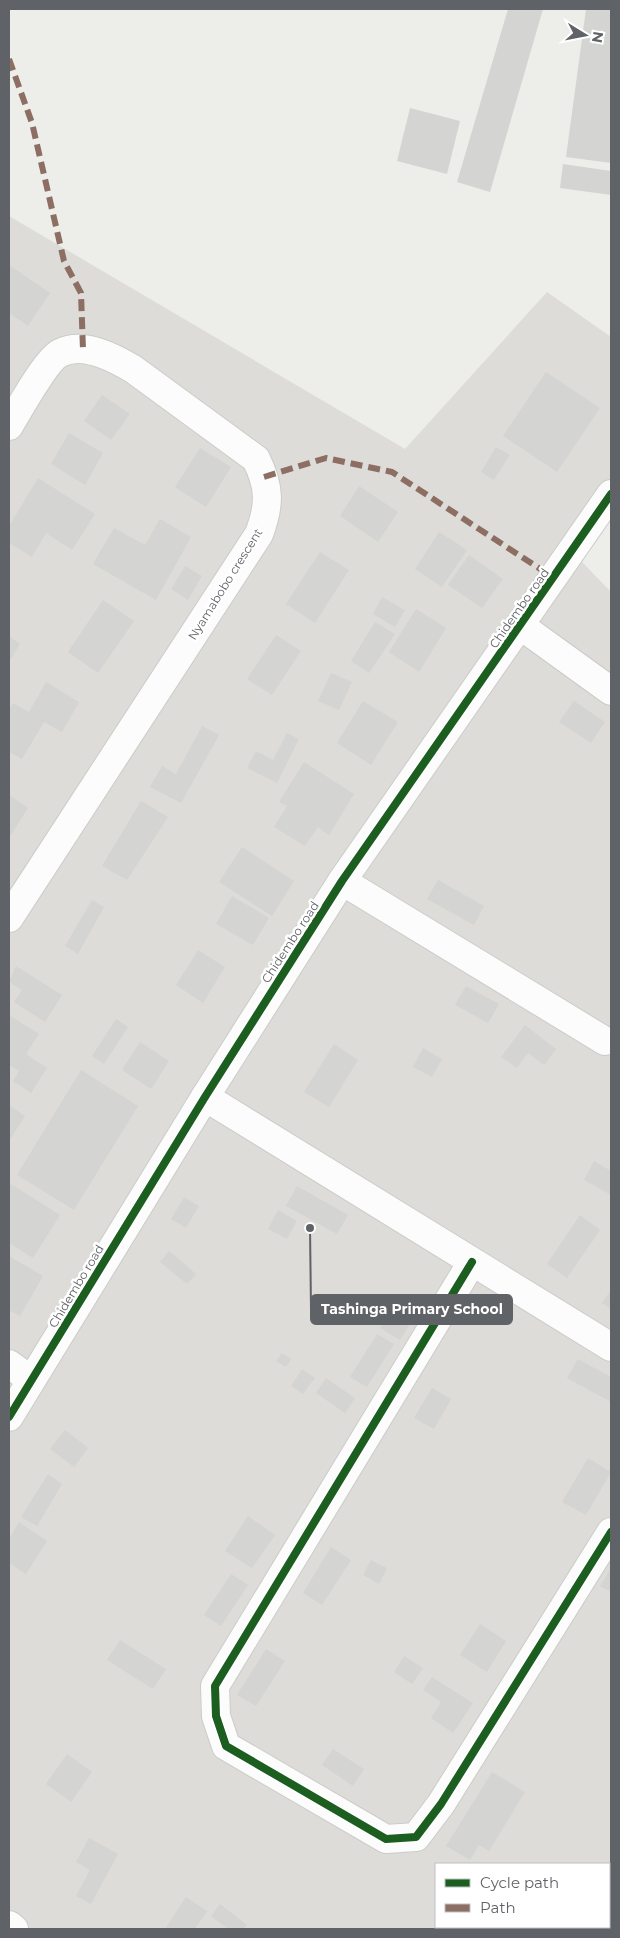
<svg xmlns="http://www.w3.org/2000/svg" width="620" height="1938" font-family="Montserrat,sans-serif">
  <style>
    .education { fill: #dddcd8; fill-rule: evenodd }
    .building { fill: #d4d4d2 }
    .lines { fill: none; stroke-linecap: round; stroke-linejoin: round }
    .minor-casing { stroke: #cbcbca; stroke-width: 30 }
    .minor { stroke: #fcfcfc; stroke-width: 28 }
    .quiet { stroke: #8d6e63; stroke-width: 6; stroke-dasharray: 12 6; stroke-linecap: butt }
    .cycleway-casing { stroke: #fff; stroke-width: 11 }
    .cycleway { stroke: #1b5e20; stroke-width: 8 }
    .labels { text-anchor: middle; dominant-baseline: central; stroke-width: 5; stroke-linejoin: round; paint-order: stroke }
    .street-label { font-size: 12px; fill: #5f6266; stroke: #fff }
    .leader { fill: none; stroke: #5f6266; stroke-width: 2 }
    .callout-dot { fill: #5f6266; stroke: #fff; stroke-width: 2 }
    .callout { fill: #5f6266; stroke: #5f6266; stroke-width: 2 }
    .callout-label { font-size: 14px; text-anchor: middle; font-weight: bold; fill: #fff }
  </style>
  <rect width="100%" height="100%" fill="#edede9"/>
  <path class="education" d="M 9,216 L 405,449 L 547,292 L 611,337 L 611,512 L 582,562 L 611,592 L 611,1929 L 9,1929 ZM 436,1864 L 609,1864 L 609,1927 L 436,1927 Z"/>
  <g class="building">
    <polygon points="508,9 543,9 490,192 457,182"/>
    <polygon points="586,9 611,9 611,163 566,157"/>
    <polygon points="410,108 460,121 447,174 397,161"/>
    <polygon points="563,164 611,171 611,195 560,188"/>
    <polygon points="9,265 50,293 28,326 9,313"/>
    <polygon points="546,372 600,408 557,472 503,436"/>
    <polygon points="102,395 130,414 111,440 84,421"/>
    <polygon points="69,433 103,453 85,485 51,464"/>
    <polygon points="496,447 510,455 494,480 481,472"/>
    <polygon points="200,448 231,467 206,507 175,487"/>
    <polygon points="38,478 95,514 72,550 46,533 32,557 9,543 9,526"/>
    <polygon points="359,486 398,512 378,542 340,516"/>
    <polygon points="160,519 191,537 156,600 93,564 114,528 145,545"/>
    <polygon points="439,532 467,550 442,587 415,569"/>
    <polygon points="320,552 349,570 315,623 286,604"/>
    <polygon points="469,555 503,579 482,608 448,585"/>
    <polygon points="185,566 202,576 188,600 171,589"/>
    <polygon points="382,597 405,610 395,627 373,614"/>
    <polygon points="103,600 134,621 98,673 68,652"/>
    <polygon points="416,609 446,628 419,672 389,652"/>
    <polygon points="375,622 395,634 369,673 351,661"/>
    <polygon points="276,635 301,651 272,695 247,679"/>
    <polygon points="9,636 20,644 9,662"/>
    <polygon points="331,673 352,682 339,710 318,701"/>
    <polygon points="46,682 79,702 62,732 44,722 22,759 9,752 9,709 13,703 29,712"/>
    <polygon points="363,701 398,722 371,765 337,743"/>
    <polygon points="574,701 605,722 591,743 559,722"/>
    <polygon points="202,726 219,735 181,803 150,787 162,766 176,774"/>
    <polygon points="287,733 299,739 277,783 247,768 256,751 273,760"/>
    <polygon points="304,762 354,794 329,835 318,827 305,846 274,827 287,806 279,802"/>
    <polygon points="9,795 28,808 9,838"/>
    <polygon points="141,801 168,817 127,880 102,866"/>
    <polygon points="242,847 294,881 272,916 219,882"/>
    <polygon points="438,880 484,906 474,925 427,899"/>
    <polygon points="232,896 269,918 253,945 216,924"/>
    <polygon points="92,900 104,907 78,954 65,946"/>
    <polygon points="198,950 225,967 203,1003 176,985"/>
    <polygon points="16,966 62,995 45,1022 14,1002 22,990 9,982"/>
    <polygon points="466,986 499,1004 488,1023 455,1005"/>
    <polygon points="9,1015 39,1034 26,1054 47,1068 31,1093 13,1081 19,1071 9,1065"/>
    <polygon points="116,1019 128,1027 104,1064 92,1056"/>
    <polygon points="525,1025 556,1049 544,1065 528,1053 517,1068 501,1057"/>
    <polygon points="140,1042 169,1061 151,1089 122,1070"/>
    <polygon points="334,1044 358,1060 329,1107 304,1092"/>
    <polygon points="423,1048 442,1059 432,1077 413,1067"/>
    <polygon points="81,1070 138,1106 74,1210 17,1175"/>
    <polygon points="9,1105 25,1116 9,1141"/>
    <polygon points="594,1161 611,1171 611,1195 584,1180"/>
    <polygon points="9,1183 60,1215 33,1258 9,1243"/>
    <polygon points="297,1186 348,1215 337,1234 286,1206"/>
    <polygon points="184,1197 199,1206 186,1228 171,1219"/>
    <polygon points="278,1210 297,1221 287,1239 268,1229"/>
    <polygon points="580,1215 600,1230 567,1278 547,1264"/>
    <polygon points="169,1251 196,1274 187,1284 160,1262"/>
    <polygon points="9,1256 43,1276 20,1316 9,1310"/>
    <polygon points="611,1290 611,1309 602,1303"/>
    <polygon points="399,1299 418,1311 400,1340 380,1328"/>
    <polygon points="377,1334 394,1344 367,1387 350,1377"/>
    <polygon points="282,1353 291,1359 286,1367 276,1361"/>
    <polygon points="578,1359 611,1377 611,1402 567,1378"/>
    <polygon points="302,1369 315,1378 303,1394 291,1386"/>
    <polygon points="326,1378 355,1398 345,1413 316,1393"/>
    <polygon points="432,1388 451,1399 434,1429 414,1418"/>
    <polygon points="65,1430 88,1448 74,1467 50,1449"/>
    <polygon points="588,1458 611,1472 586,1515 562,1502"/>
    <polygon points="48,1474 62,1484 37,1526 21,1517"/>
    <polygon points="248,1516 275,1535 252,1568 225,1551"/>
    <polygon points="19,1522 47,1541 26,1574 9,1563 9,1539"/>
    <polygon points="331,1547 351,1560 322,1605 303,1593"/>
    <polygon points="371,1560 387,1568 379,1584 363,1575"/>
    <polygon points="611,1568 611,1592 600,1586"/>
    <polygon points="231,1574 248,1585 221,1626 204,1615"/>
    <polygon points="480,1624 506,1641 487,1672 460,1655"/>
    <polygon points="120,1640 166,1669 153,1689 107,1660"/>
    <polygon points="266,1649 285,1661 256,1706 237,1695"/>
    <polygon points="404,1656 423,1668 412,1684 394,1672"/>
    <polygon points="432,1677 473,1703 453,1733 431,1718 441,1702 423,1690"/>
    <polygon points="333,1749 364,1769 353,1786 322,1765"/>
    <polygon points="67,1754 92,1772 71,1802 46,1784"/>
    <polygon points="492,1772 525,1792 489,1851 479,1845 470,1860 446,1846"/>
    <polygon points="89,1838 118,1854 91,1904 76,1896 90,1870 76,1862"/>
    <polygon points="186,1897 207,1911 195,1929 165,1929"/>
    <polygon points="220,1904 247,1925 243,1929 228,1929 211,1916"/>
    <polygon points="537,1927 561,1927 565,1929 536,1929"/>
  </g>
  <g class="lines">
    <g class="minor-casing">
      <g id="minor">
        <path d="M 9,426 C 18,411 46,360 60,353 C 83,341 113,357 133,369 L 256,459 C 270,487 270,505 259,534 L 9,918"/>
        <polyline points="521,626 611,691"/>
        <polyline points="342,881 605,1041"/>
        <polyline points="205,1097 611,1347"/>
        <polyline points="472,1262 215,1686 216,1716 226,1746 386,1839 416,1837 441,1804 611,1532"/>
        <polyline points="9,1364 31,1380"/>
        <polyline points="9,1417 205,1097 342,881 611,494"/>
        <polyline points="9,1925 14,1929"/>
      </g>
    </g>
    <use href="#minor" class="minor"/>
    <g class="quiet">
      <polyline points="9,59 32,123 64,261 81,293 83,350"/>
      <polyline points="264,477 326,458 392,472 554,578"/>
    </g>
    <g class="cycleway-casing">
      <g id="cycleway">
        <polyline points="472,1262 215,1686 216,1716 226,1746 386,1839 416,1837 441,1804 611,1532"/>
        <polyline points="9,1417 205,1097 342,881 611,494"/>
      </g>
    </g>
    <use href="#cycleway" class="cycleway"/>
  </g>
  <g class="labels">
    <g class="street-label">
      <text transform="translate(225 584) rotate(-58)">Nyamabobo crescent</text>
      <text transform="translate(519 608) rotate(-55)">Chidembo road</text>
      <text transform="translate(290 942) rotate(-57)">Chidembo road</text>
      <text transform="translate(76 1286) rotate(-59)">Chidembo road</text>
    </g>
  </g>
  <path class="leader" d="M310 1228L311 1309"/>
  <circle class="callout-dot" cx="310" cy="1228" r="5"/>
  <rect class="callout" x="311" y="1295" width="201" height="29" rx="5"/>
  <g class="callout-label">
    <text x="412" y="1314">Tashinga Primary School</text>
  </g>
  <rect width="620" height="1938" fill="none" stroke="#5f6266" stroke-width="20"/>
  <rect x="435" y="1863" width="175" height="65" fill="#ffffff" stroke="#bfc0c2"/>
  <rect x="445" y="1879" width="25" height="8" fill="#1b5e20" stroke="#bfc0c2"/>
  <text x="480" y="1888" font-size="15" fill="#5f6266">Cycle path</text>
  <rect x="445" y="1904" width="25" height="8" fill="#8d6e63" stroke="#bfc0c2"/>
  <text x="480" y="1913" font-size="15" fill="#5f6266">Path</text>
  <g transform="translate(585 35) rotate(100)" stroke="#ffffff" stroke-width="4" paint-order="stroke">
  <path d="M0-4L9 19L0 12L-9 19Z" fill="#5f6266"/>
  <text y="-8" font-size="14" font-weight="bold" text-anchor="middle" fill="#5f6266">N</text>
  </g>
</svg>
